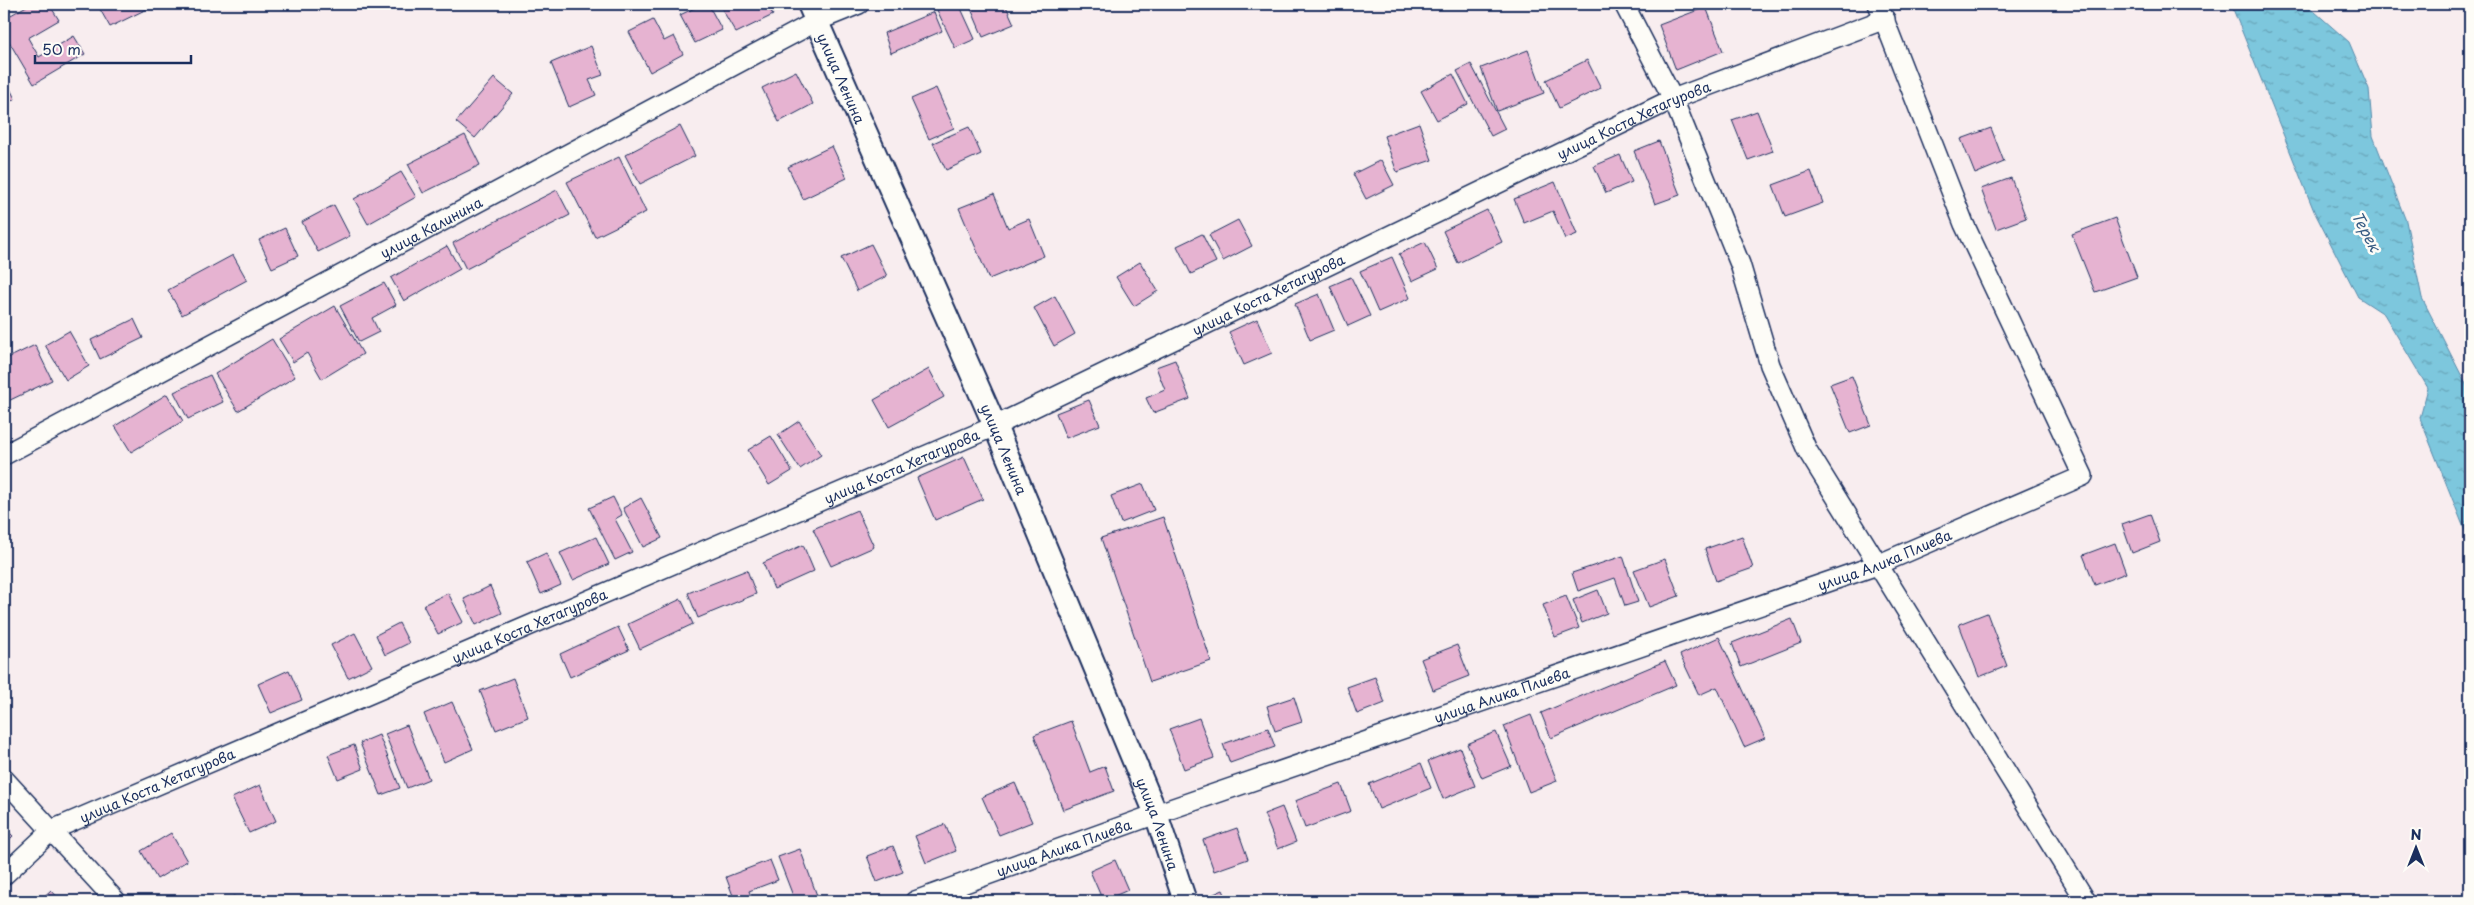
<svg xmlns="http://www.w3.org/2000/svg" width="2474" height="905" font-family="'Playpen Sans',sans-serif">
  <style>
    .water { fill: url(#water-ripples); stroke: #568aaa }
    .building { fill: #e6b3d1; stroke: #1b2f5e }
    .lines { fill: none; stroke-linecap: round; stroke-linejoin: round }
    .minor-casing { stroke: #1b2f5e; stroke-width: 22 }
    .tertiary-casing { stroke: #1b2f5e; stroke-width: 26 }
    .minor { stroke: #fdfcf7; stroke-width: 19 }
    .tertiary { stroke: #fdfcf7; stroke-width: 22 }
    .labels { text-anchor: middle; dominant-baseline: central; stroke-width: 5; stroke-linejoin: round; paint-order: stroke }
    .street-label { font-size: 14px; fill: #1b2f5e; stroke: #fdfcf7 }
    .water-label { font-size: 15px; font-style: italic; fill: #385d84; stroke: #fdfcf7 }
  </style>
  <defs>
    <pattern id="water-ripples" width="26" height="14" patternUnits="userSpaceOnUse" patternTransform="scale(1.25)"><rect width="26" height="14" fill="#7dc7dd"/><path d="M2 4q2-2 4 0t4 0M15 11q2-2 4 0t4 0" fill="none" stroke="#66a2b6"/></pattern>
  </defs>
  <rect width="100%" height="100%" fill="#f8edef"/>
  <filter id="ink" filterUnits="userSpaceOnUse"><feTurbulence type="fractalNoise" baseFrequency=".02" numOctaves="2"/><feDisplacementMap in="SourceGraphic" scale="10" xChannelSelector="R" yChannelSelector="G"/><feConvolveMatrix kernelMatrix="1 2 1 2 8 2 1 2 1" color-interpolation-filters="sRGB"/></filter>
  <g filter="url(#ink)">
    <polygon class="water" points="2231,4 2306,4 2349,42 2369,89 2373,136 2406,221 2422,298 2470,392 2470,543 2420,418 2428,388 2384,314 2358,297 2314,211"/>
    <g class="building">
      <polygon points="30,4 49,4 59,20 28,38 39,57 74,36 85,54 34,84 4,33 4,19"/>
      <polygon points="97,4 157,4 110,27"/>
      <polygon points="703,4 708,4 722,30 695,43 680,15"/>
      <polygon points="719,4 766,4 773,15 736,33"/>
      <polygon points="950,4 959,4 975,39 955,48 937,10"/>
      <polygon points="969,4 1005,4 1014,24 983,37"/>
      <polygon points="1706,7 1723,51 1676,70 1659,25"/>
      <polygon points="934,12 942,31 891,53 884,33"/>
      <polygon points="653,20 664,41 674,36 683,54 650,72 629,32"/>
      <polygon points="591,46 603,75 589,80 596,95 569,107 551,63"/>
      <polygon points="1528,50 1544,93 1497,111 1481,68"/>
      <polygon points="1587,60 1601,88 1559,108 1546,80"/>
      <polygon points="1471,64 1505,129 1491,136 1457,71"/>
      <polygon points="796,71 813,104 779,122 762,88"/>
      <polygon points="1453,74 1468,104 1437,120 1421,91"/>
      <polygon points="4,76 15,99 4,105"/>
      <polygon points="494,78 513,94 475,138 456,122"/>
      <polygon points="936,88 954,128 929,139 911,99"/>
      <polygon points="1757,111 1773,151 1748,160 1732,120"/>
      <polygon points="1419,123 1432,160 1397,172 1384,136"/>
      <polygon points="680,126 695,156 640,184 625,155"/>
      <polygon points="969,127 981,154 946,170 933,143"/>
      <polygon points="1991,128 2004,162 1975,174 1961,139"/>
      <polygon points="465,135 480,165 423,193 408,164"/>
      <polygon points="1659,141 1680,195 1655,204 1634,151"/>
      <polygon points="832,146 847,178 803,199 788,167"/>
      <polygon points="1620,155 1632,182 1606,193 1594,166"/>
      <polygon points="619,157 646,212 595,237 567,182"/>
      <polygon points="1381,160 1394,185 1366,199 1353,174"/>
      <polygon points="1811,171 1823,203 1785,217 1773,185"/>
      <polygon points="401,172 416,197 368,224 354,199"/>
      <polygon points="2011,178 2026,218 1996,229 1981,189"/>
      <polygon points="1555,182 1577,234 1565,239 1553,211 1524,223 1514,199"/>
      <polygon points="557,190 570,215 466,269 453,243"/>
      <polygon points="994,194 1008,228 1029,219 1044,256 989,279 959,208"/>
      <polygon points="334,205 350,236 318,252 302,222"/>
      <polygon points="1487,210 1502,242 1458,263 1443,231"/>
      <polygon points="2115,218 2137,277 2095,292 2072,234"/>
      <polygon points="1238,220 1252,246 1223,261 1209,235"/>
      <polygon points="285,228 298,256 272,268 259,240"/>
      <polygon points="1202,234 1216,262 1191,274 1177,246"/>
      <polygon points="1425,242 1438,269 1412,281 1399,254"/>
      <polygon points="871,244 887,276 857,291 841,258"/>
      <polygon points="447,246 460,269 404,301 391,278"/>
      <polygon points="233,255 247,280 182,315 168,290"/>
      <polygon points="1392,257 1410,298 1378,312 1360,271"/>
      <polygon points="1140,262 1158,291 1134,306 1116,277"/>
      <polygon points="1351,277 1370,316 1348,326 1330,286"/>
      <polygon points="384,283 396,305 372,318 379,332 359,342 340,306"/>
      <polygon points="1319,294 1334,330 1310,340 1295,304"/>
      <polygon points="1055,296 1075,334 1054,346 1034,308"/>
      <polygon points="335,306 363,354 322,379 307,353 293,362 279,339"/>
      <polygon points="134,319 143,338 100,359 91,340"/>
      <polygon points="1257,319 1272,353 1244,365 1229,332"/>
      <polygon points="69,331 89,366 66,380 45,345"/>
      <polygon points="272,339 295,377 238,411 215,374"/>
      <polygon points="35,345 52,380 4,403 4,360"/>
      <polygon points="1175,360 1190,399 1153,413 1146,398 1165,390 1156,367"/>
      <polygon points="929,369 944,397 889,427 874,400"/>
      <polygon points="210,375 223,402 188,419 174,392"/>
      <polygon points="1852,376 1871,425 1850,433 1830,384"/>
      <polygon points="167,394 183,421 131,452 115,426"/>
      <polygon points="1089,400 1100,425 1066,438 1056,413"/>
      <polygon points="799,421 821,455 800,469 778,435"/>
      <polygon points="771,436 792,471 769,485 748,450"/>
      <polygon points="964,457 983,499 935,520 917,478"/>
      <polygon points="1143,484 1154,510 1121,523 1111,496"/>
      <polygon points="613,497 622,515 615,519 632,552 615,560 589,508"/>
      <polygon points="641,498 662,538 643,547 623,508"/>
      <polygon points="857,510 874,547 831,566 813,529"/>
      <polygon points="2150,514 2160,542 2132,553 2122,524"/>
      <polygon points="1163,517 1211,661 1150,682 1101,538"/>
      <polygon points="1742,536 1753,568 1716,581 1705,549"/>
      <polygon points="596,537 609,564 573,580 560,553"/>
      <polygon points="2115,543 2126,573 2095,585 2083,555"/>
      <polygon points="803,545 814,571 774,589 763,563"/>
      <polygon points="546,553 561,585 541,594 527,562"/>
      <polygon points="1623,556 1638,602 1625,606 1615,578 1578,591 1572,573"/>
      <polygon points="1665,559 1679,596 1649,607 1634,570"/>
      <polygon points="747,570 756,594 698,618 688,593"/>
      <polygon points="490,586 502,613 476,625 464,599"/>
      <polygon points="1598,590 1607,613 1582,623 1573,600"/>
      <polygon points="448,593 463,622 438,634 423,605"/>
      <polygon points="1566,596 1579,628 1555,637 1543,605"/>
      <polygon points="681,599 693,624 640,649 628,624"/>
      <polygon points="1987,613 2007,666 1979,677 1959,624"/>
      <polygon points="1792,619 1801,643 1741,667 1732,643"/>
      <polygon points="399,623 409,643 385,655 376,635"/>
      <polygon points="618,627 629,650 570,677 560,654"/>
      <polygon points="355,633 372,666 348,678 331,645"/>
      <polygon points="1719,637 1765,738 1744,747 1717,687 1699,695 1680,655"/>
      <polygon points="1457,645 1469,676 1433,690 1421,659"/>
      <polygon points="1665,661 1676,685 1551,738 1541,713"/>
      <polygon points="289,670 302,700 271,713 258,684"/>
      <polygon points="1375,677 1385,703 1357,714 1347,687"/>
      <polygon points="513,678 528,717 496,730 480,691"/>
      <polygon points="1294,697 1302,722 1275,731 1267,706"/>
      <polygon points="452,702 473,749 444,762 424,714"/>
      <polygon points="1531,715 1557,781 1529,792 1504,726"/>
      <polygon points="1199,718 1214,758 1184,769 1169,729"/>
      <polygon points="1071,721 1090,772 1105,766 1114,791 1063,810 1034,735"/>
      <polygon points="407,725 429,779 407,788 385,734"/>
      <polygon points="1268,728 1275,747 1230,763 1223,744"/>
      <polygon points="1496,732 1511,766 1482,778 1467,744"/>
      <polygon points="379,735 400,788 381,795 360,743"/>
      <polygon points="354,745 363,769 338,779 328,755"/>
      <polygon points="1460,748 1475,786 1443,799 1428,761"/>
      <polygon points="1421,763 1431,788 1379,809 1369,784"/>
      <polygon points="1015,783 1032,822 999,835 982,797"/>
      <polygon points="1341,784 1351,811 1305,828 1295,801"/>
      <polygon points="260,785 276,821 249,833 232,798"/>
      <polygon points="1282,807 1296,842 1278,849 1264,814"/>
      <polygon points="945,824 956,851 926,863 915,836"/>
      <polygon points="4,827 13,836 4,845"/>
      <polygon points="1237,828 1248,859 1214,871 1203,840"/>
      <polygon points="171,833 187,861 157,879 141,851"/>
      <polygon points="893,846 903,872 877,882 867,856"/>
      <polygon points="800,849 819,901 795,901 778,857"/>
      <polygon points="770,860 778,880 749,891 753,901 735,901 726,877"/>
      <polygon points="1115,860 1128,890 1103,901 1090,871"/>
      <polygon points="51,890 61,901 39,901"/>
      <polygon points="1223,890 1228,901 1209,901 1207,897"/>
      <polygon points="234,896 237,901 227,901"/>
      <polygon points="1030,896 1032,901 1017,901"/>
    </g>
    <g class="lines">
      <g class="minor-casing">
        <g id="minor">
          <polyline points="1624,4 1673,99 1740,264 1770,365 1807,450 2086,901"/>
          <path id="s1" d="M 4,455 L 817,21 L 859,4"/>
          <polyline points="4,779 116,901"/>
          <path id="s2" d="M 4,875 L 52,830 L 995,426 L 1673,99 L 1885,19"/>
          <path id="s3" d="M 915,901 L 1156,814 L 1877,565 L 2083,476 L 1964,224 L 1878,4"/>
        </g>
      </g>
      <g class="tertiary-casing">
        <g id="tertiary">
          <path id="s4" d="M 809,4 L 995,426 L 1156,814 L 1185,901"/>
        </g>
      </g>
      <use href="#minor" class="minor"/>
      <use href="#tertiary" class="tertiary"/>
    </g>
  </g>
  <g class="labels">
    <g class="street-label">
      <text stroke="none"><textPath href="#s4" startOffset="81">улица Ленина</textPath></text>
      <text stroke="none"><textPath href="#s2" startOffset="1800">улица Коста Хетагурова</textPath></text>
      <text stroke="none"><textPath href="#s1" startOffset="484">улица Калинина</textPath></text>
      <text stroke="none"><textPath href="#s2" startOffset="1395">улица Коста Хетагурова</textPath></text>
      <text stroke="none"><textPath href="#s4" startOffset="486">улица Ленина</textPath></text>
      <text stroke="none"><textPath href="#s2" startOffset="990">улица Коста Хетагурова</textPath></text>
      <text stroke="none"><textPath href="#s3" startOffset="1028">улица Алика Плиева</textPath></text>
      <text stroke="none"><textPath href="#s2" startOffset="585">улица Коста Хетагурова</textPath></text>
      <text stroke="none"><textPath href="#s3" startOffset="622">улица Алика Плиева</textPath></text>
      <text stroke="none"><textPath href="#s2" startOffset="180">улица Коста Хетагурова</textPath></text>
      <text stroke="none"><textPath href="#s4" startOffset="891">улица Ленина</textPath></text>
      <text stroke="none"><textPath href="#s3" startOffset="158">улица Алика Плиева</textPath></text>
    </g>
    <g class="water-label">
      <text transform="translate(2367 231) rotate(62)">Терек</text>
    </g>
  </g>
  <rect width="2474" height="905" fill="none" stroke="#fdfcf7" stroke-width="20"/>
  <rect x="10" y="10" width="2454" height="885" fill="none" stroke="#1b2f5e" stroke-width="2" filter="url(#ink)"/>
  <g transform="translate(2416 848)" stroke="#fdfcf7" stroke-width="4" paint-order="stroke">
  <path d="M0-4L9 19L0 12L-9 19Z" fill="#1b2f5e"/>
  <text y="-8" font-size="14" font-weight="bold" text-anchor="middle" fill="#1b2f5e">N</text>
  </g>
  <path d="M35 55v8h156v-8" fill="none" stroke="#1b2f5e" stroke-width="2.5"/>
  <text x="42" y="55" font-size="15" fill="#1b2f5e" stroke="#fdfcf7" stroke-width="4" paint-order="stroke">50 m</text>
</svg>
